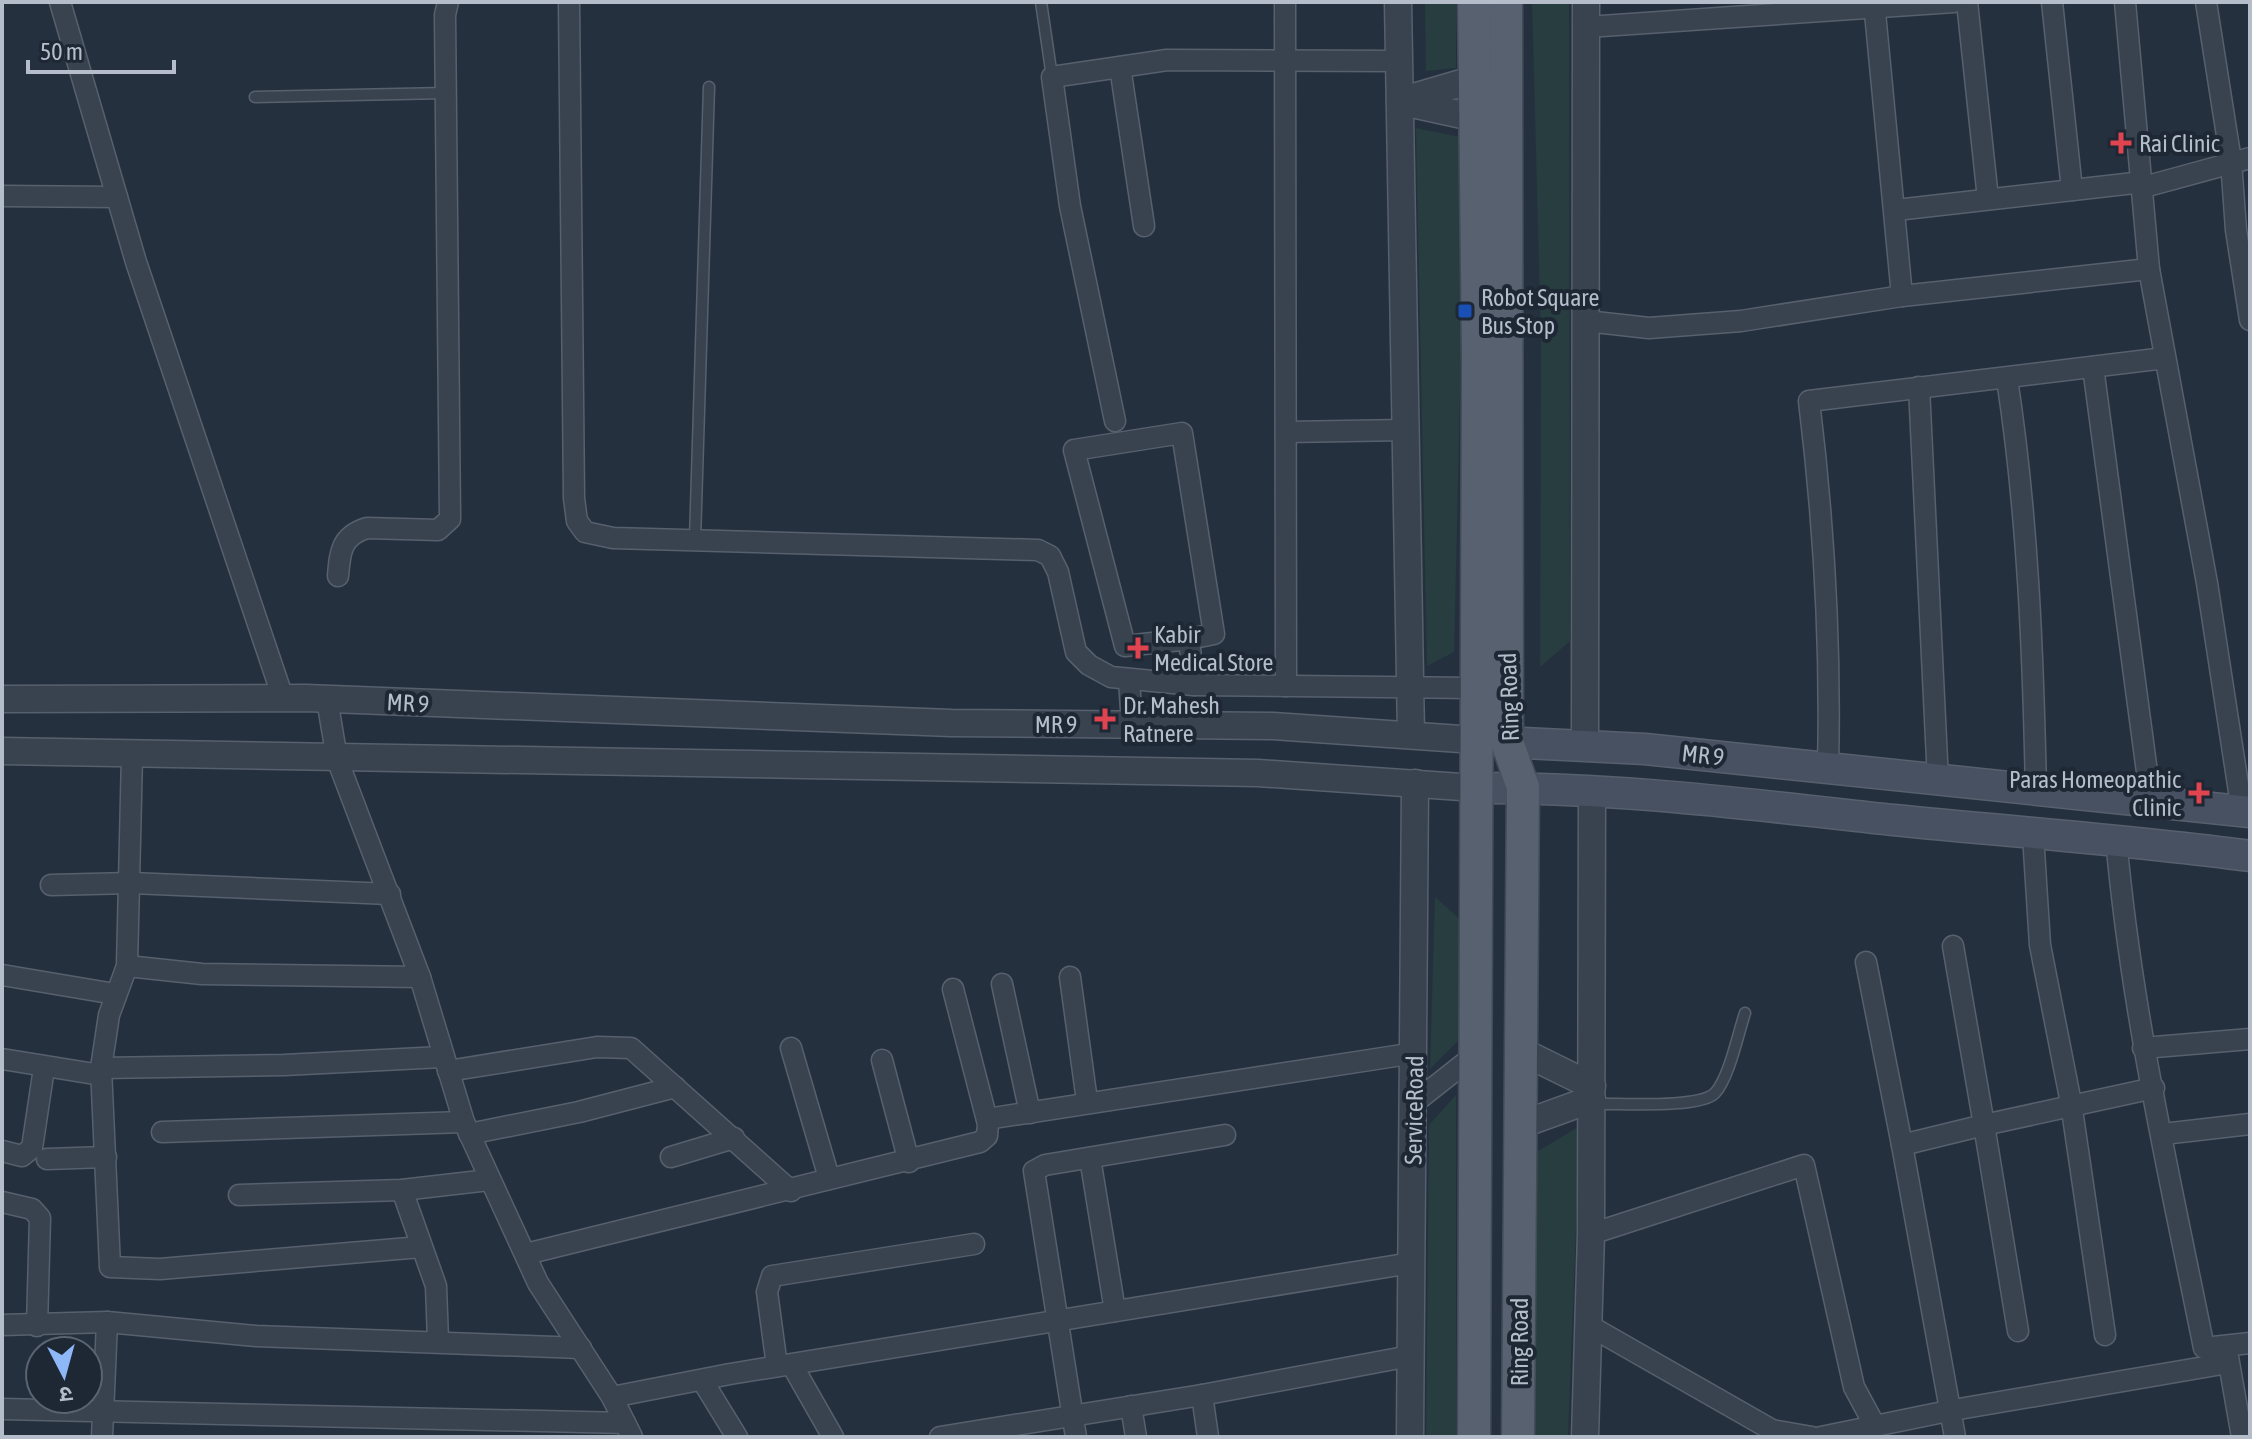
<svg xmlns="http://www.w3.org/2000/svg" width="2252" height="1439" font-family="'Asap Condensed','Noto Sans Devanagari',sans-serif">
  <style>
    .green { fill: #273d40 }
    .lines { fill: none; stroke-linecap: round; stroke-linejoin: round }
    .service-casing { stroke: #57606d; stroke-width: 13 }
    .minor-casing { stroke: #57606d; stroke-width: 23 }
    .tertiary-casing { stroke: #57606d; stroke-width: 29 }
    .secondary-casing { stroke: #57606d; stroke-width: 33 }
    .primary-casing { stroke: #424b58; stroke-width: 35 }
    .service { stroke: #39424f; stroke-width: 10 }
    .minor { stroke: #39424f; stroke-width: 20 }
    .tertiary { stroke: #39424f; stroke-width: 26 }
    .secondary { stroke: #475162; stroke-width: 30 }
    .primary { stroke: #57616f; stroke-width: 32 }
    .health-dot { fill: #e0444e; stroke: #1e2734; stroke-width: 3 }
    .transit-dot { fill: #1a4fb4; stroke: #1e2734; stroke-width: 3 }
    .labels { text-anchor: middle; dominant-baseline: central; stroke-width: 8; stroke-linejoin: round; paint-order: stroke }
    .poi-label { font-size: 24px; fill: #b5bdca; stroke: #1e2734; text-anchor: start }
    .street-label { font-size: 24px; fill: #b5bdca; stroke: #1e2734 }
  </style>
  <rect width="100%" height="100%" fill="#25303f"/>
  <g class="green">
    <polygon points="1425,2 1456,2 1456,68 1426,71"/>
    <polygon points="1532,2 1569,2 1570,641 1540,667 1541,338"/>
    <polygon points="1416,128 1466,138 1454,652 1427,666"/>
    <polygon points="1435,897 1461,920 1458,1041 1430,1069"/>
    <polygon points="1456,1095 1456,1437 1426,1437 1429,1125"/>
    <polygon points="1580,1126 1568,1437 1535,1437 1535,1153"/>
  </g>
  <g class="lines">
    <g class="service-casing">
      <g id="service">
        <polyline points="1041,2 1052,77"/>
        <polyline points="255,97 446,93"/>
        <polyline points="695,540 709,87"/>
        <path d="M 1593,1104 C 1617,1103 1700,1109 1715,1093 C 1729,1078 1738,1034 1745,1013"/>
      </g>
    </g>
    <g class="minor-casing">
      <g id="minor">
        <polyline points="60,2 136,262 283,698"/>
        <polyline points="569,2 574,498 577,521 585,532 613,538 1038,550 1050,556 1058,572 1076,652 1089,665 1111,677 1194,685 1475,688"/>
        <polyline points="1285,2 1286,686"/>
        <polyline points="1874,2 1902,296"/>
        <polyline points="1967,2 1988,199"/>
        <polyline points="2052,2 2072,190"/>
        <polyline points="2125,2 2149,269 2207,583 2242,811"/>
        <polyline points="2206,2 2231,161 2236,230 2250,320"/>
        <polyline points="1587,27 1954,2"/>
        <polyline points="1120,67 1144,226"/>
        <polyline points="2144,187 2250,158"/>
        <polyline points="2,196 117,197"/>
        <polyline points="1896,210 2143,182"/>
        <polyline points="1586,321 1649,328 1741,321 1902,296 2149,269"/>
        <polyline points="2093,367 2151,802"/>
        <path d="M 2007,379 C 2028,516 2033,652 2036,791"/>
        <polyline points="1919,387 1938,781"/>
        <polyline points="1115,421 1070,206 1052,77 1167,60 1399,61"/>
        <polyline points="1286,432 1406,430"/>
        <path d="M 338,576 C 340,552 341,536 367,528 L 438,530 L 450,519 L 445,15 L 448,2"/>
        <polyline points="1189,639 1125,646 1074,450 1182,433 1214,634 1189,639 1194,685"/>
        <polyline points="1129,680 1132,725"/>
        <polyline points="327,699 337,759 420,977 464,1122 538,1283 612,1397 632,1437"/>
        <polyline points="132,755 127,966 109,1015 101,1068 110,1267 160,1269 421,1247"/>
        <path d="M 1828,768 C 1831,645 1824,523 1809,401 L 2165,358"/>
        <polyline points="2033,835 2040,945 2071,1103 2105,1335"/>
        <path d="M 2116,838 C 2131,1010 2170,1179 2204,1348 L 2250,1343"/>
        <polyline points="51,885 131,883 390,894"/>
        <polyline points="1953,946 1984,1125 1902,1145 1955,1437"/>
        <polyline points="1866,962 1902,1145"/>
        <polyline points="127,966 202,974 420,977"/>
        <polyline points="2,975 115,994"/>
        <polyline points="1070,977 1087,1101"/>
        <polyline points="1002,984 1030,1113"/>
        <polyline points="791,1048 829,1178"/>
        <polyline points="2143,1048 2250,1039"/>
        <polyline points="2,1059 101,1075"/>
        <polyline points="882,1060 909,1162"/>
        <polyline points="101,1068 284,1065 442,1057"/>
        <polyline points="448,1071 597,1047 631,1048 791,1191"/>
        <polyline points="1414,1103 1476,1054"/>
        <polyline points="987,1119 1415,1053"/>
        <polyline points="162,1132 464,1122"/>
        <polyline points="469,1134 579,1112 675,1087"/>
        <polyline points="2163,1134 2250,1124"/>
        <polyline points="2,1151 22,1156 32,1148 44,1068"/>
        <polyline points="671,1157 734,1138"/>
        <polyline points="1090,1158 1115,1311"/>
        <polyline points="47,1159 106,1157"/>
        <polyline points="402,1190 436,1286 438,1341"/>
        <polyline points="239,1195 402,1190 489,1180"/>
        <polyline points="2,1202 32,1209 40,1218 37,1326"/>
        <polyline points="1591,1234 1804,1165 1854,1387 1875,1426"/>
        <polyline points="526,1254 980,1142 987,1136 988,1124 953,989"/>
        <polyline points="2,1325 107,1322 256,1336 581,1348"/>
        <polyline points="1588,1325 1772,1430 1812,1437"/>
        <polyline points="2018,1331 1984,1125 2154,1088"/>
        <polyline points="2227,1351 2242,1437"/>
        <polyline points="792,1365 833,1437"/>
        <polyline points="777,1366 767,1292 772,1276 974,1244"/>
        <polyline points="702,1380 737,1437"/>
        <polyline points="1202,1395 1208,1437"/>
        <polyline points="612,1397 730,1374 1411,1263"/>
        <polyline points="1131,1406 1136,1437"/>
        <polyline points="2,1409 625,1423"/>
        <polyline points="102,1437 107,1322"/>
        <polyline points="940,1437 1202,1395 1410,1356"/>
        <polyline points="1076,1437 1034,1171 1045,1165 1225,1135"/>
        <polyline points="1821,1437 1953,1410 2228,1363"/>
      </g>
    </g>
    <g class="tertiary-casing">
      <g id="tertiary">
        <polyline points="1398,2 1411,735"/>
        <polyline points="1400,101 1475,79"/>
        <polyline points="1403,102 1476,118"/>
        <polyline points="2,699 306,698 951,723 1273,726 1475,740"/>
        <polyline points="1585,744 1586,2"/>
        <polyline points="2,751 1258,773 1476,788"/>
        <polyline points="1521,1051 1592,1086"/>
        <polyline points="1520,1125 1592,1099"/>
        <polyline points="1410,1437 1415,783"/>
        <polyline points="1585,1437 1591,1234 1592,790"/>
      </g>
    </g>
    <g class="secondary-casing">
      <g id="secondary">
        <polyline points="1484,741 1645,749 2250,812"/>
        <path d="M 1476,788 C 1616,787 1755,805 1894,820 C 2013,832 2131,840 2250,856"/>
      </g>
    </g>
    <g class="primary-casing">
      <g id="primary">
        <polyline points="1506,2 1507,742 1523,787 1518,1437"/>
        <polyline points="1474,1437 1478,361 1474,2"/>
      </g>
    </g>
    <use href="#service" class="service"/>
    <use href="#minor" class="minor"/>
    <use href="#tertiary" class="tertiary"/>
    <use href="#secondary" class="secondary"/>
    <use href="#primary" class="primary"/>
  </g>
  <g class="health-dot">
    <path d="M2117 131h8v8h8v8h-8v8h-8v-8h-8v-8h8z"/>
    <path d="M1134 636h8v8h8v8h-8v8h-8v-8h-8v-8h8z"/>
    <path d="M1101 707h8v8h8v8h-8v8h-8v-8h-8v-8h8z"/>
    <path d="M2195 781h8v8h8v8h-8v8h-8v-8h-8v-8h8z"/>
  </g>
  <rect class="transit-dot" x="1457" y="303" width="16" height="16" rx="4"/>
  <g class="labels">
    <g class="poi-label">
      <text x="2139" y="143">Rai Clinic</text>
      <text x="1481" y="297">Robot Square<tspan x="1481" dy="28">Bus Stop</tspan></text>
      <text x="1154" y="634">Kabir<tspan x="1154" dy="28">Medical Store</tspan></text>
      <text x="1123" y="705">Dr. Mahesh<tspan x="1123" dy="28">Ratnere</tspan></text>
      <text x="2181" y="779" text-anchor="end">Paras Homeopathic<tspan x="2181" dy="28">Clinic</tspan></text>
    </g>
    <g class="street-label">
      <text transform="translate(1509 697) rotate(-92)">Ring Road</text>
      <text transform="translate(408 703) rotate(3)">MR 9</text>
      <text x="1056" y="724">MR 9</text>
      <text transform="translate(1703 755) rotate(6)">MR 9</text>
      <text transform="translate(1414 1110) rotate(-89)">ServiceRoad</text>
      <text transform="translate(1519 1342) rotate(-90)">Ring Road</text>
    </g>
  </g>
  <rect width="2252" height="1439" fill="none" stroke="#b5bdca" stroke-width="8"/>
  <g transform="translate(64 1375) rotate(174)"><circle r="38" fill="#1e2734" stroke="#5a6370" stroke-width="2"/>
  <path d="M0-6L14 30L0 20L-14 30Z" fill="#8db7f7"/>
  <text y="-12" font-size="22" font-weight="bold" text-anchor="middle" fill="#b5bdca">उ</text>
  </g>
  <path d="M28 60v12h146v-12" fill="none" stroke="#b5bdca" stroke-width="4"/>
  <text x="40" y="60" font-size="24" fill="#b5bdca" stroke="#1e2734" stroke-width="6" paint-order="stroke">50 m</text>
</svg>
